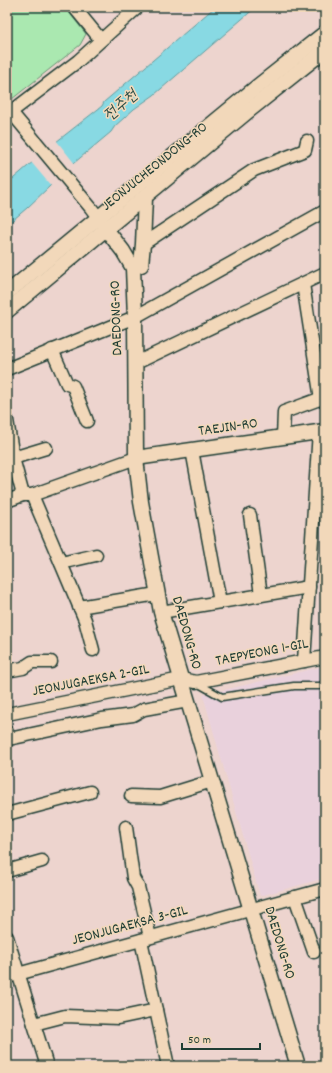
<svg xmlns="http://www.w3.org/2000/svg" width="332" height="1073" font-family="Dekko,'Poor Story',sans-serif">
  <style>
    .built { fill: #e9d1dc }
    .green { fill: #aae8b0; stroke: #649272 }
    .water { fill: #88d9e3; stroke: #5e9b9d }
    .pier { fill: #edd4ce }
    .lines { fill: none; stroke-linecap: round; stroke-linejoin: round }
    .service-casing { stroke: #1f3d34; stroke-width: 9 }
    .minor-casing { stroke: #1f3d34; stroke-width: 15 }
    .tertiary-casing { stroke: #1f3d34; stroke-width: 17 }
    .service { stroke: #f2d8ba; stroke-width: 6 }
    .minor { stroke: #f2d8ba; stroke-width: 12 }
    .tertiary { stroke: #f2d8ba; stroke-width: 14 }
    .labels { text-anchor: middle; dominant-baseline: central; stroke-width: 3; stroke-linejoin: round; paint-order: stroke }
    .street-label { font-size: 15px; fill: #1f3d34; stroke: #f2d8ba }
    .water-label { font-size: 16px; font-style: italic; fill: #2a4d46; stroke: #f2d8ba }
  </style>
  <rect width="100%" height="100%" fill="#edd4ce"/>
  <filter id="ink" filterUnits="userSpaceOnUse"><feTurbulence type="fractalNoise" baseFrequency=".025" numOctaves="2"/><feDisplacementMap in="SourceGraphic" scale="8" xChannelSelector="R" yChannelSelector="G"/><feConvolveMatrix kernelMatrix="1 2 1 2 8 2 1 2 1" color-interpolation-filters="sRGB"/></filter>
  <g filter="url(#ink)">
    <polygon class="built" points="325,666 325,878 260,896 203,695"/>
    <polygon class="green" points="7,7 53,7 68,11 86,34 80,45 7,103"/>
    <polygon class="water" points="215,7 256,7 154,95 134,109 115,126 111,132 74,163 27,208 7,225 7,184 56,142 102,106 104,102"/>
    <polygon class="pier" points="56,140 75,164 52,187 31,162"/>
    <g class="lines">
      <g class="service-casing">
        <polyline id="service" points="197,683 222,697 294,686 320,686 325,684"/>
      </g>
      <g class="minor-casing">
        <g id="minor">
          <polyline points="74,7 101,40"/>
          <polyline points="11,112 91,208 104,225"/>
          <polyline points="7,115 78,61 138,7"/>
          <polyline points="143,244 254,170 305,150 307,141"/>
          <polyline points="303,284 321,399"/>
          <polyline points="52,350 67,384 73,386 87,421"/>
          <polyline points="136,363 325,273"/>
          <polyline points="7,369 135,317 325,211"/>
          <polyline points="7,420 13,458 23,495"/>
          <polyline points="283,437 284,412 325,397"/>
          <polyline points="192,450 220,602"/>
          <polyline points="13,458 46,448"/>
          <polyline points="32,495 85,620 93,650"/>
          <polyline points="7,501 23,495 32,495 136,458"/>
          <polyline points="250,515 261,595"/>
          <polyline points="61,563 96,555"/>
          <polyline points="79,607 157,594"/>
          <polyline points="161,612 309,587"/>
          <polyline points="304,661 319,431"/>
          <polyline points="7,671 23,668 32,662 51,662"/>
          <polyline points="7,714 181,679 196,682 325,657"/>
          <polyline points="7,732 9,739 102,719 133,715 144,709 188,701"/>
          <polyline points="131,796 160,797 212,781"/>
          <polyline points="7,814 90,792"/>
          <polyline points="126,827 133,878 138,887 150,937"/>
          <polyline points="7,871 42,861"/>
          <polyline points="295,897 314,952"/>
          <polyline points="7,937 47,1066"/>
          <polyline points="141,940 168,1066"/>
          <polyline points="7,977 325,889"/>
          <polyline points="34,1024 65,1016 118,1018 156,1010"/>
        </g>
      </g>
      <g class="tertiary-casing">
        <g id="tertiary">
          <polyline points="106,229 123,251 133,268 135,317 136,458 141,502 161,612 298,1066"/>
          <polyline points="133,268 141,265 143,244 145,198"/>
          <polyline points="7,293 258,86 325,33"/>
          <polyline points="7,311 247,112 325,50"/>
          <polyline points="136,458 325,431"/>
        </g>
      </g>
      <use href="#service" class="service"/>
      <use href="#minor" class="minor"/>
      <use href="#tertiary" class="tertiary"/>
    </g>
  </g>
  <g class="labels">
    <g class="street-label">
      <text transform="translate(155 167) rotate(-39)">JEONJUCHEONDONG-RO</text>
      <text transform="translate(117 318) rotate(-92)">DAEDONG-RO</text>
      <text transform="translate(228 428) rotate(-8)">TAEJIN-RO</text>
      <text transform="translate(186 633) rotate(74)">DAEDONG-RO</text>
      <text transform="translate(262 653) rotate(-11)">TAEPYEONG 1-GIL</text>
      <text transform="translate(91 681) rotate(-11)">JEONJUGAEKSA 2-GIL</text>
      <text transform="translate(130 926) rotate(-15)">JEONJUGAEKSA 3-GIL</text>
      <text transform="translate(279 943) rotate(73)">DAEDONG-RO</text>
    </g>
    <g class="water-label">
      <text transform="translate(121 106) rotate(-41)">전주천</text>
    </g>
  </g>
  <rect width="332" height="1073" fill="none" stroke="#f2d8ba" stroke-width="24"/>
  <rect x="12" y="12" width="308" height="1049" fill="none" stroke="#1f3d34" stroke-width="1.5" filter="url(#ink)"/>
  <path d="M182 1043v6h78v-6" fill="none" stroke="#1f3d34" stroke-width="2"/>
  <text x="188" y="1043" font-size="12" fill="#1f3d34" stroke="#f2d8ba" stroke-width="3" paint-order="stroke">50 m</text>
</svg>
